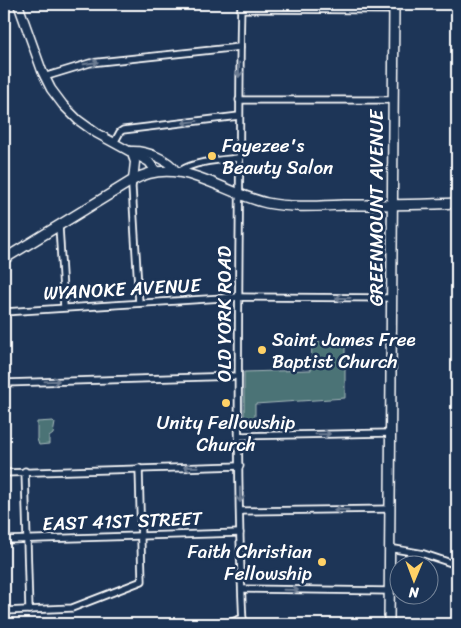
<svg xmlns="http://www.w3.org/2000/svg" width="461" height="628" font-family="Sriracha,sans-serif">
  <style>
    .green { fill: #4c7376; stroke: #a6b9ba }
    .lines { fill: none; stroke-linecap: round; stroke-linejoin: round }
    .minor-casing { stroke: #fff; stroke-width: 9 }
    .tertiary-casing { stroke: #fff; stroke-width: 11 }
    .secondary-casing { stroke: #fff; stroke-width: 12 }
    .primary-casing { stroke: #fff; stroke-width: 12 }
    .minor { stroke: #1d3557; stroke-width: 5.5 }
    .tertiary { stroke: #1d3557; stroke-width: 8 }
    .secondary { stroke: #1d3557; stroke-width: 9 }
    .primary { stroke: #1d3557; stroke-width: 9 }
    .oneway { stroke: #6c7c92 }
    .poi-dot { fill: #ffd166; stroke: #1d3557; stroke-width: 2 }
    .labels { text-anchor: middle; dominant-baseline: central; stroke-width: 5; stroke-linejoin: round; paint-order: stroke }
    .poi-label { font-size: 19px; fill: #fff; stroke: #1d3557; text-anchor: start }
    .street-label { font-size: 19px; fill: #fff; stroke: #1d3557 }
  </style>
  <rect width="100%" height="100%" fill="#1d3557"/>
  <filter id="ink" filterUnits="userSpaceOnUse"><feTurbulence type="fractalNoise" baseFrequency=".02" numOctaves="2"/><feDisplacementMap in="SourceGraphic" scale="10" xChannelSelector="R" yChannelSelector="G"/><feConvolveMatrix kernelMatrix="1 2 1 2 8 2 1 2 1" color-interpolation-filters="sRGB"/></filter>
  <g filter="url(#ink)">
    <g class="green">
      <polygon points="312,342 345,342 345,398 255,404 255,427 244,427 244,372 311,370"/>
      <polygon points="53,421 55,423 53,434 49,437 49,444 39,445 37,439 37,422"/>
    </g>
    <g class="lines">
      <g class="minor-casing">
        <g id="minor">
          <path d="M 241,4 C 239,85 240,165 239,246 C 238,372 237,498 243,624"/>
          <polyline points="241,9 394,10"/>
          <polyline points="44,77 90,63 240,47"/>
          <polyline points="239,100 393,100"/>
          <polyline points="114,143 120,132 123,130 239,116"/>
          <path d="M 180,171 C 195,161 221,160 239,158"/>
          <polyline points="133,180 132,187 139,303"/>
          <polyline points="59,226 64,307"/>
          <polyline points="4,312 238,297 392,298"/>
          <polyline points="4,383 238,376"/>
          <polyline points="239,436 390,433"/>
          <polyline points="25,471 29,610"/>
          <polyline points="4,473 240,466"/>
          <polyline points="240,511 390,509"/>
          <polyline points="4,540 240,533"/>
          <polyline points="389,548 424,554 457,565"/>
          <polyline points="242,589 389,591"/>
          <polyline points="4,611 72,608 142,581 139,468"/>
          <polyline points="226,624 243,618"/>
        </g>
      </g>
      <g class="tertiary-casing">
        <g id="tertiary">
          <polyline points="18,4 42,71 51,89 63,105 78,120 96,133 149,162 156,171"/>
          <polyline points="131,151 135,162 133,180"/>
          <path d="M 133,151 C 147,151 168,159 176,171"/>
        </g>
      </g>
      <g class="secondary-casing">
        <path id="secondary" d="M 4,259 L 133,180 C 180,154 221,193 267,203 C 291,208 318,206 343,205 C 381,205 419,205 457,203"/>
      </g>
      <g class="primary-casing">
        <polyline id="primary" points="389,624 394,4"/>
      </g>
      <use href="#minor" class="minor"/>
      <use href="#tertiary" class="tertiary"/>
      <use href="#secondary" class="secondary"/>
      <use href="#primary" class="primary"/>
    </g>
    <defs><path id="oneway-shaft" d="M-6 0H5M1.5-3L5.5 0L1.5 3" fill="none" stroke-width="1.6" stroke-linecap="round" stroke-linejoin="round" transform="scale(1.25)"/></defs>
    <g class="oneway">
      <use href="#oneway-shaft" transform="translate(91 63) rotate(-10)"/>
      <use href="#oneway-shaft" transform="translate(239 70) rotate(91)"/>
      <use href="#oneway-shaft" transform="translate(190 122) rotate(173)"/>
      <use href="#oneway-shaft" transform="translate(343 298) rotate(-180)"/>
      <use href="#oneway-shaft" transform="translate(52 381) rotate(-2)"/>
      <use href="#oneway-shaft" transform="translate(323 434) rotate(-1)"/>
      <use href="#oneway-shaft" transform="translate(191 467) rotate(179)"/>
      <use href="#oneway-shaft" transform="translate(240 495) rotate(89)"/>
      <use href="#oneway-shaft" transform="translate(341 510) rotate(179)"/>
      <use href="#oneway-shaft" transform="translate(291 590) rotate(1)"/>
    </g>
  </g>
  <g class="poi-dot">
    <circle cx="212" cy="156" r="5"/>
    <circle cx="262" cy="350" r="5"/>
    <circle cx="226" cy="403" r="5"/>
    <circle cx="322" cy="562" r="5"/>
  </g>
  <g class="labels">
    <g class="poi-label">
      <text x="222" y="145">Fayezee's<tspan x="222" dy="22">Beauty Salon</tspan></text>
      <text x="272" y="339">Saint James Free<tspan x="272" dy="22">Baptist Church</tspan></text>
      <text x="226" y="422" text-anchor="middle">Unity Fellowship<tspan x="226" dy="22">Church</tspan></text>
      <text x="312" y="551" text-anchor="end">Faith Christian<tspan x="312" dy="22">Fellowship</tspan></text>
    </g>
    <g class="street-label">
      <text transform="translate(376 208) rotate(-90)">GREENMOUNT AVENUE</text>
      <text transform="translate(122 289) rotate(-3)">WYANOKE AVENUE</text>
      <text transform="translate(224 314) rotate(-90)">OLD YORK ROAD</text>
      <text transform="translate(122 521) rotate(-2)">EAST 41ST STREET</text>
    </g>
  </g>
  <rect width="461" height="628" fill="none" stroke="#1d3557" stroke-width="20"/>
  <rect x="10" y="10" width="441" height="608" fill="none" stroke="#fff" stroke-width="2" filter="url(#ink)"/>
  <g transform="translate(414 580) rotate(181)"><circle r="24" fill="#1d3557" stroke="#77869a"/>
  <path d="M0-4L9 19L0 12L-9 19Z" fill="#ffd166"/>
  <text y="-8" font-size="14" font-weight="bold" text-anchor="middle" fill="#ffffff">N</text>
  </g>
</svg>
